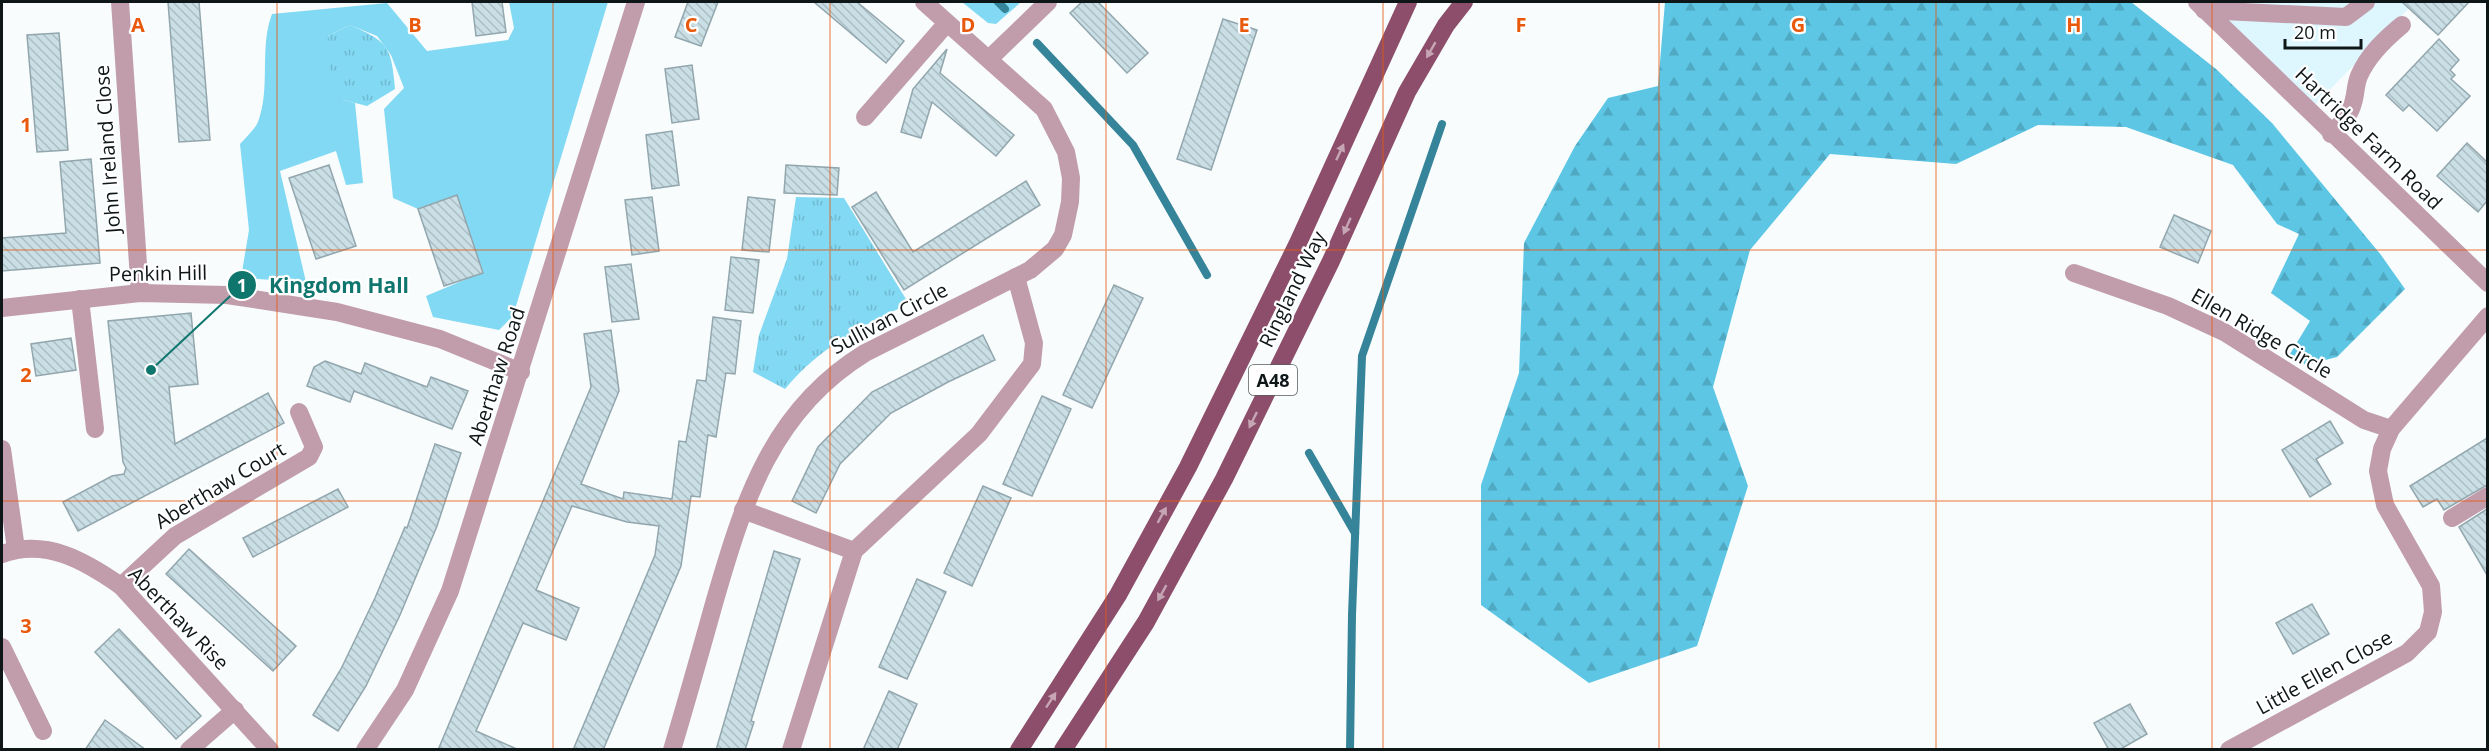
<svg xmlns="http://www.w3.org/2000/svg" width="2489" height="751" font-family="'Open Sans',sans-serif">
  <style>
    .built { fill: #def6fe }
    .green { fill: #82d9f3 }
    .forest { fill: url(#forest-firs) }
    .park { fill: url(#park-tufts) }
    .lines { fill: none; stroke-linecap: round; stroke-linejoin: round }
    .stream { stroke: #368499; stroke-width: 8 }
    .building { fill: url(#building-back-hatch); stroke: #92a6ad; stroke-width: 1.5 }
    .minor { stroke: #c19dac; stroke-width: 18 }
    .major { stroke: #8c4e6a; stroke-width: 18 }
    .oneway { fill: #c6a6b4 }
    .grid { fill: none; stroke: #e8590c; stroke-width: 1.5; stroke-opacity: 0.55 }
    .labels { text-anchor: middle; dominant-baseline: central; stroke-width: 4.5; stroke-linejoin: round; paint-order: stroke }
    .shield { fill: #fff; stroke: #565c5d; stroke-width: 1.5 }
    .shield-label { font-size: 18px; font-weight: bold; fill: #0e1618 }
    .street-label { font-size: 20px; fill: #0e1618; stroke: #fff }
    .grid-label { font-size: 20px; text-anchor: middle; font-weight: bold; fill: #e8590c; stroke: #fff; stroke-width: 4.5; stroke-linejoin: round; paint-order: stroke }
    .leader { fill: none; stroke: #0f766e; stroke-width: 2 }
    .callout-dot { fill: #0f766e; stroke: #fff; stroke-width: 2 }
    .mark-label { font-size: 18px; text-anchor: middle; font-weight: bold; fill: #fff }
    .callout-label { font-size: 21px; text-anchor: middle; font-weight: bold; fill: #0f766e; stroke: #fff; stroke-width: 4.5; stroke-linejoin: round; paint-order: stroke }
  </style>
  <defs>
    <pattern id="forest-firs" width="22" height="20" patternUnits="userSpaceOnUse" patternTransform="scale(1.5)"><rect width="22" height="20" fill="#5dc6e4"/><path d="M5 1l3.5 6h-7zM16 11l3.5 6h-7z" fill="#50a9c3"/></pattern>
    <pattern id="park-tufts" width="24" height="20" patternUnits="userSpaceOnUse" patternTransform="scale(1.5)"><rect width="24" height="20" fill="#82d9f3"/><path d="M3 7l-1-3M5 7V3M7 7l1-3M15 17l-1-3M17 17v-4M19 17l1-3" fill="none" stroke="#6fbad0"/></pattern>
    <pattern id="building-back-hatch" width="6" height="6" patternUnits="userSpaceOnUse" patternTransform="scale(1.5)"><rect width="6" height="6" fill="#c9dee5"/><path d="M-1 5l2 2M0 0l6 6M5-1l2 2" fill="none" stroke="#abbec4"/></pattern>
  </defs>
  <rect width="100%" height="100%" fill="#f8fcfd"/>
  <polygon class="built" points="2197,2 2415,2 2308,112"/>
  <g class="green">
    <path d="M 509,2 L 608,2 L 513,316 L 499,330 L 433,317 L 426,296 L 483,272 L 457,196 L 418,209 L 393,198 L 384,109 L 404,88 L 391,55 L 377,36 L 350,25 L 328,36 L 344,100 L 355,103 L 363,183 L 346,185 L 336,151 L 280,171 L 306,282 L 241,278 L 249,230 L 240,144 C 246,137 255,129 258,122 C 271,87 259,48 272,14 L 387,3 L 427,51 L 508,40 L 514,28 Z"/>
    <polygon points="962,2 1021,2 996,24 988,23"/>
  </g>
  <polygon class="forest" points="1665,2 2131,2 2216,69 2272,123 2381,255 2405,289 2337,357 2306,365 2290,354 2310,321 2271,293 2299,234 2277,224 2233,165 2126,127 2038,125 1956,164 1830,154 1750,250 1713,387 1748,486 1697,646 1589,683 1481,605 1481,485 1519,373 1524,243 1575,146 1608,98 1658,86"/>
  <g class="park">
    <path d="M 350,25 C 389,42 391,47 395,89 L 367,106 L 344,100 L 326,61 L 328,36 Z"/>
    <path d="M 796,197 L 844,198 L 909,304 C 862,325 818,349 785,389 L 753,372 L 759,335 L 787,259 Z"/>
  </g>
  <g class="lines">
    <g class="stream">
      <polyline points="998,2 1005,9"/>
      <polyline points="1037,43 1133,145 1207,275"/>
      <polyline points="1309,453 1355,533"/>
      <polyline points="1350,750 1352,615 1362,356 1442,124"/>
    </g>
  </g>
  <g class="building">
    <polygon points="168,2 199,2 210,140 179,142"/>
    <polygon points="472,2 502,2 506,32 476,36"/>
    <polygon points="688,2 718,2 701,46 675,37"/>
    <polygon points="814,2 857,2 904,41 886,63"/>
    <polygon points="1082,2 1098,2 1148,53 1127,73 1070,13"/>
    <polygon points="2402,2 2469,2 2438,35"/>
    <polygon points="1223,19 1257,30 1211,170 1177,159"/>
    <polygon points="59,33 68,150 37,152 27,35"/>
    <polygon points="2439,39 2459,60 2450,70 2455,75 2451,79 2470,96 2437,131 2409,105 2403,111 2386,95"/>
    <polygon points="947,49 940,73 1014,135 996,156 932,102 921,138 901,132 913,89"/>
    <polygon points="692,65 699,119 672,123 665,69"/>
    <polygon points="672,131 679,185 652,189 646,135"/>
    <polygon points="2467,143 2487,162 2487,201 2478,212 2437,176"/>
    <polygon points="91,159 100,263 2,271 2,238 66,233 60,162"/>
    <polygon points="329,165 356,246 316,259 289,178"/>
    <polygon points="786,165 839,168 837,195 784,193"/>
    <polygon points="1026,181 1040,205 904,290 852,207 876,192 913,252"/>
    <polygon points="457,195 483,273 444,286 418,209"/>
    <polygon points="652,197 659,251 632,255 625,200"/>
    <polygon points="748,197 775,200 769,252 742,250"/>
    <polygon points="2174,215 2211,231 2198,263 2160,247"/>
    <polygon points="731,257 759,260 753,313 725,310"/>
    <polygon points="631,264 639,319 612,322 605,267"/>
    <polygon points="1114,285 1143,298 1092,408 1063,395"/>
    <polygon points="191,313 198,384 169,387 175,444 268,393 284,423 78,531 63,502 112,476 124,474 126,468 123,462 108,321"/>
    <polygon points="713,317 741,321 735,374 726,373 716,437 708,435 700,497 691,496 681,566 603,750 573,750 655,555 659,526 627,522 572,506 536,590 579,608 566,640 523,623 476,731 519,750 438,750 591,387 584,334 611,330 619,391 581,484 623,499 624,492 672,499 679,441 686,442 697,380 706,381"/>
    <polygon points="983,335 995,360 948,382 891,413 840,464 816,513 792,501 818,447 872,392"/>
    <polygon points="71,338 76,370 36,376 31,344"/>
    <polygon points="325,361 361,374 365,363 427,387 431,377 468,391 452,429 354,391 350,402 307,386 314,367"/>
    <polygon points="1042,396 1071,409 1032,496 1003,484"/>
    <polygon points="2330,421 2343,443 2316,459 2331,484 2310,497 2282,450"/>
    <polygon points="2487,438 2487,485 2444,510 2437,499 2423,507 2410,486"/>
    <polygon points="435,444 461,453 437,526 400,615 366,686 338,731 313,715 341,669 375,598 405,527 407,528"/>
    <polygon points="983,486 1011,498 972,586 944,573"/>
    <polygon points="338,489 348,507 253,557 243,538"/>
    <polygon points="2487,509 2487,575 2459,527"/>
    <polygon points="189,549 296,646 273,671 166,574"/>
    <polygon points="774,551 800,559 751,721 754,722 745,750 716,750"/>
    <polygon points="917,579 946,592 907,679 879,667"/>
    <polygon points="2312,604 2329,634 2293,654 2276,623"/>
    <polygon points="119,629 201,716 176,739 95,652"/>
    <polygon points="889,691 917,704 897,750 863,750"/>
    <polygon points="2130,704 2147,734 2119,750 2109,750 2094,723"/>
    <polygon points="105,720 146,750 85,750"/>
  </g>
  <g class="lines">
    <g class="minor">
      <polyline points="120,2 140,293"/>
      <polyline points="2197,2 2488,283"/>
      <polyline points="2204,10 2346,17 2366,2"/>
      <polyline points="989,59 1048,2"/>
      <polyline points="865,117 947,23"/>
      <path d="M 2331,134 C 2340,124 2350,116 2353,103 C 2356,94 2355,86 2359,76 C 2368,55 2385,39 2402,25"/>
      <polyline points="2074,273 2168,306 2224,332 2364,420 2391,429"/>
      <polyline points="80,299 95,429"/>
      <polyline points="2,308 140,293 227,295 337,312 440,339 521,372"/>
      <polyline points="2,449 16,549"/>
      <polyline points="743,510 854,551"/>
      <polyline points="2452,518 2488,496"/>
      <path d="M 2,554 C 46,538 85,561 121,586 L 270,750"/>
      <polyline points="121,586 175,536 309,457 314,447 299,412"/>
      <polyline points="2,647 43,731"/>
      <polyline points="189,750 235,710"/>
      <polyline points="365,750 405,690 450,591 636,2"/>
      <path d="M 672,750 C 687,700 701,650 715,600 C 744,500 772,410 865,353 L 1030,270 L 1055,249 L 1063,235 L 1070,202 L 1071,178 L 1066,152 L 1044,109 L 924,2"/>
      <polyline points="791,750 854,551 979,434 1032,364 1034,343 1016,277"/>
      <polyline points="2229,750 2407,653 2428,632 2433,612 2431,586 2385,505 2378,471 2382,449 2391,429 2488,316"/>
    </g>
    <g class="major">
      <polyline points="1019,750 1118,595 1188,467 1298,243 1408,2"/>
      <polyline points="1063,750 1146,622 1224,479 1331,261 1407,92 1446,25 1464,2"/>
    </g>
  </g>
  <defs><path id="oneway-solid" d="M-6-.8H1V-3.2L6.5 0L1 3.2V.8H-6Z" transform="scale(1.5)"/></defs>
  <g class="oneway">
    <use href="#oneway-solid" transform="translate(1431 50) rotate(120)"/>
    <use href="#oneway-solid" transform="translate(1340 152) rotate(-65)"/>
    <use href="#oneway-solid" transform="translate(1347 226) rotate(114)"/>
    <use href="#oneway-solid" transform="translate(1253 420) rotate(116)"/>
    <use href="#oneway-solid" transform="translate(1162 515) rotate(-61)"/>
    <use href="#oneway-solid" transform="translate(1162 593) rotate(119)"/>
    <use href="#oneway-solid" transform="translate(1051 700) rotate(-57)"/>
  </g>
  <path class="grid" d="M 277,2 L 277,750M 553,2 L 553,750M 830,2 L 830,750M 1106,2 L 1106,750M 1383,2 L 1383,750M 1659,2 L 1659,750M 1936,2 L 1936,750M 2212,2 L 2212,750M 2,250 L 2488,250M 2,501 L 2488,501"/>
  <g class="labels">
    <rect class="shield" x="1249" y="365" width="48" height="30" rx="4.5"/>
    <g class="shield-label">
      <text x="1273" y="380">A48</text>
    </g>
    <g class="street-label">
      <text transform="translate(2369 138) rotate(44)">Hartridge Farm Road</text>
      <text transform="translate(107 149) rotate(-94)">John Ireland Close</text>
      <text transform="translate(158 273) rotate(-1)">Penkin Hill</text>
      <text transform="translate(1292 289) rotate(-64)">Ringland Way</text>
      <text transform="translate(889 318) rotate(-28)">Sullivan Circle</text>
      <text transform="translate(2262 333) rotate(30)">Ellen Ridge Circle</text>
      <text transform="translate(496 376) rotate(-72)">Aberthaw Road</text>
      <text transform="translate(220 485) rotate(-31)">Aberthaw Court</text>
      <text transform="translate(179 618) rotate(46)">Aberthaw Rise</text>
      <text transform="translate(2324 672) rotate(-29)">Little Ellen Close</text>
    </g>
  </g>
  <g class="grid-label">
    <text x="138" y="32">A</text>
    <text x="415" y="32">B</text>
    <text x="691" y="32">C</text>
    <text x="968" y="32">D</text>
    <text x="1244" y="32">E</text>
    <text x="1521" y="32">F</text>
    <text x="1798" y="32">G</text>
    <text x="2074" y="32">H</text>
    <text x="26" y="132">1</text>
    <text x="26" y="382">2</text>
    <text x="26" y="633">3</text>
  </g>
  <path class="leader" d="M151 370L242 285"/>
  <g class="callout-dot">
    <circle cx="151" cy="370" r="6"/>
    <circle cx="242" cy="285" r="15"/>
  </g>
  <g class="mark-label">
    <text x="242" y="292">1</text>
  </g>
  <g class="callout-label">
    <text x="339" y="293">Kingdom Hall</text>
  </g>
  <rect width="2489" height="751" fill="none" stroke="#0e1618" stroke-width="6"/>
  <path d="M2285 39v9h76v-9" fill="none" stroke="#0e1618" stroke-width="3"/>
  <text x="2294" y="39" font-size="18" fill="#0e1618" stroke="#ffffff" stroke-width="4.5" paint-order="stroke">20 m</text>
</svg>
